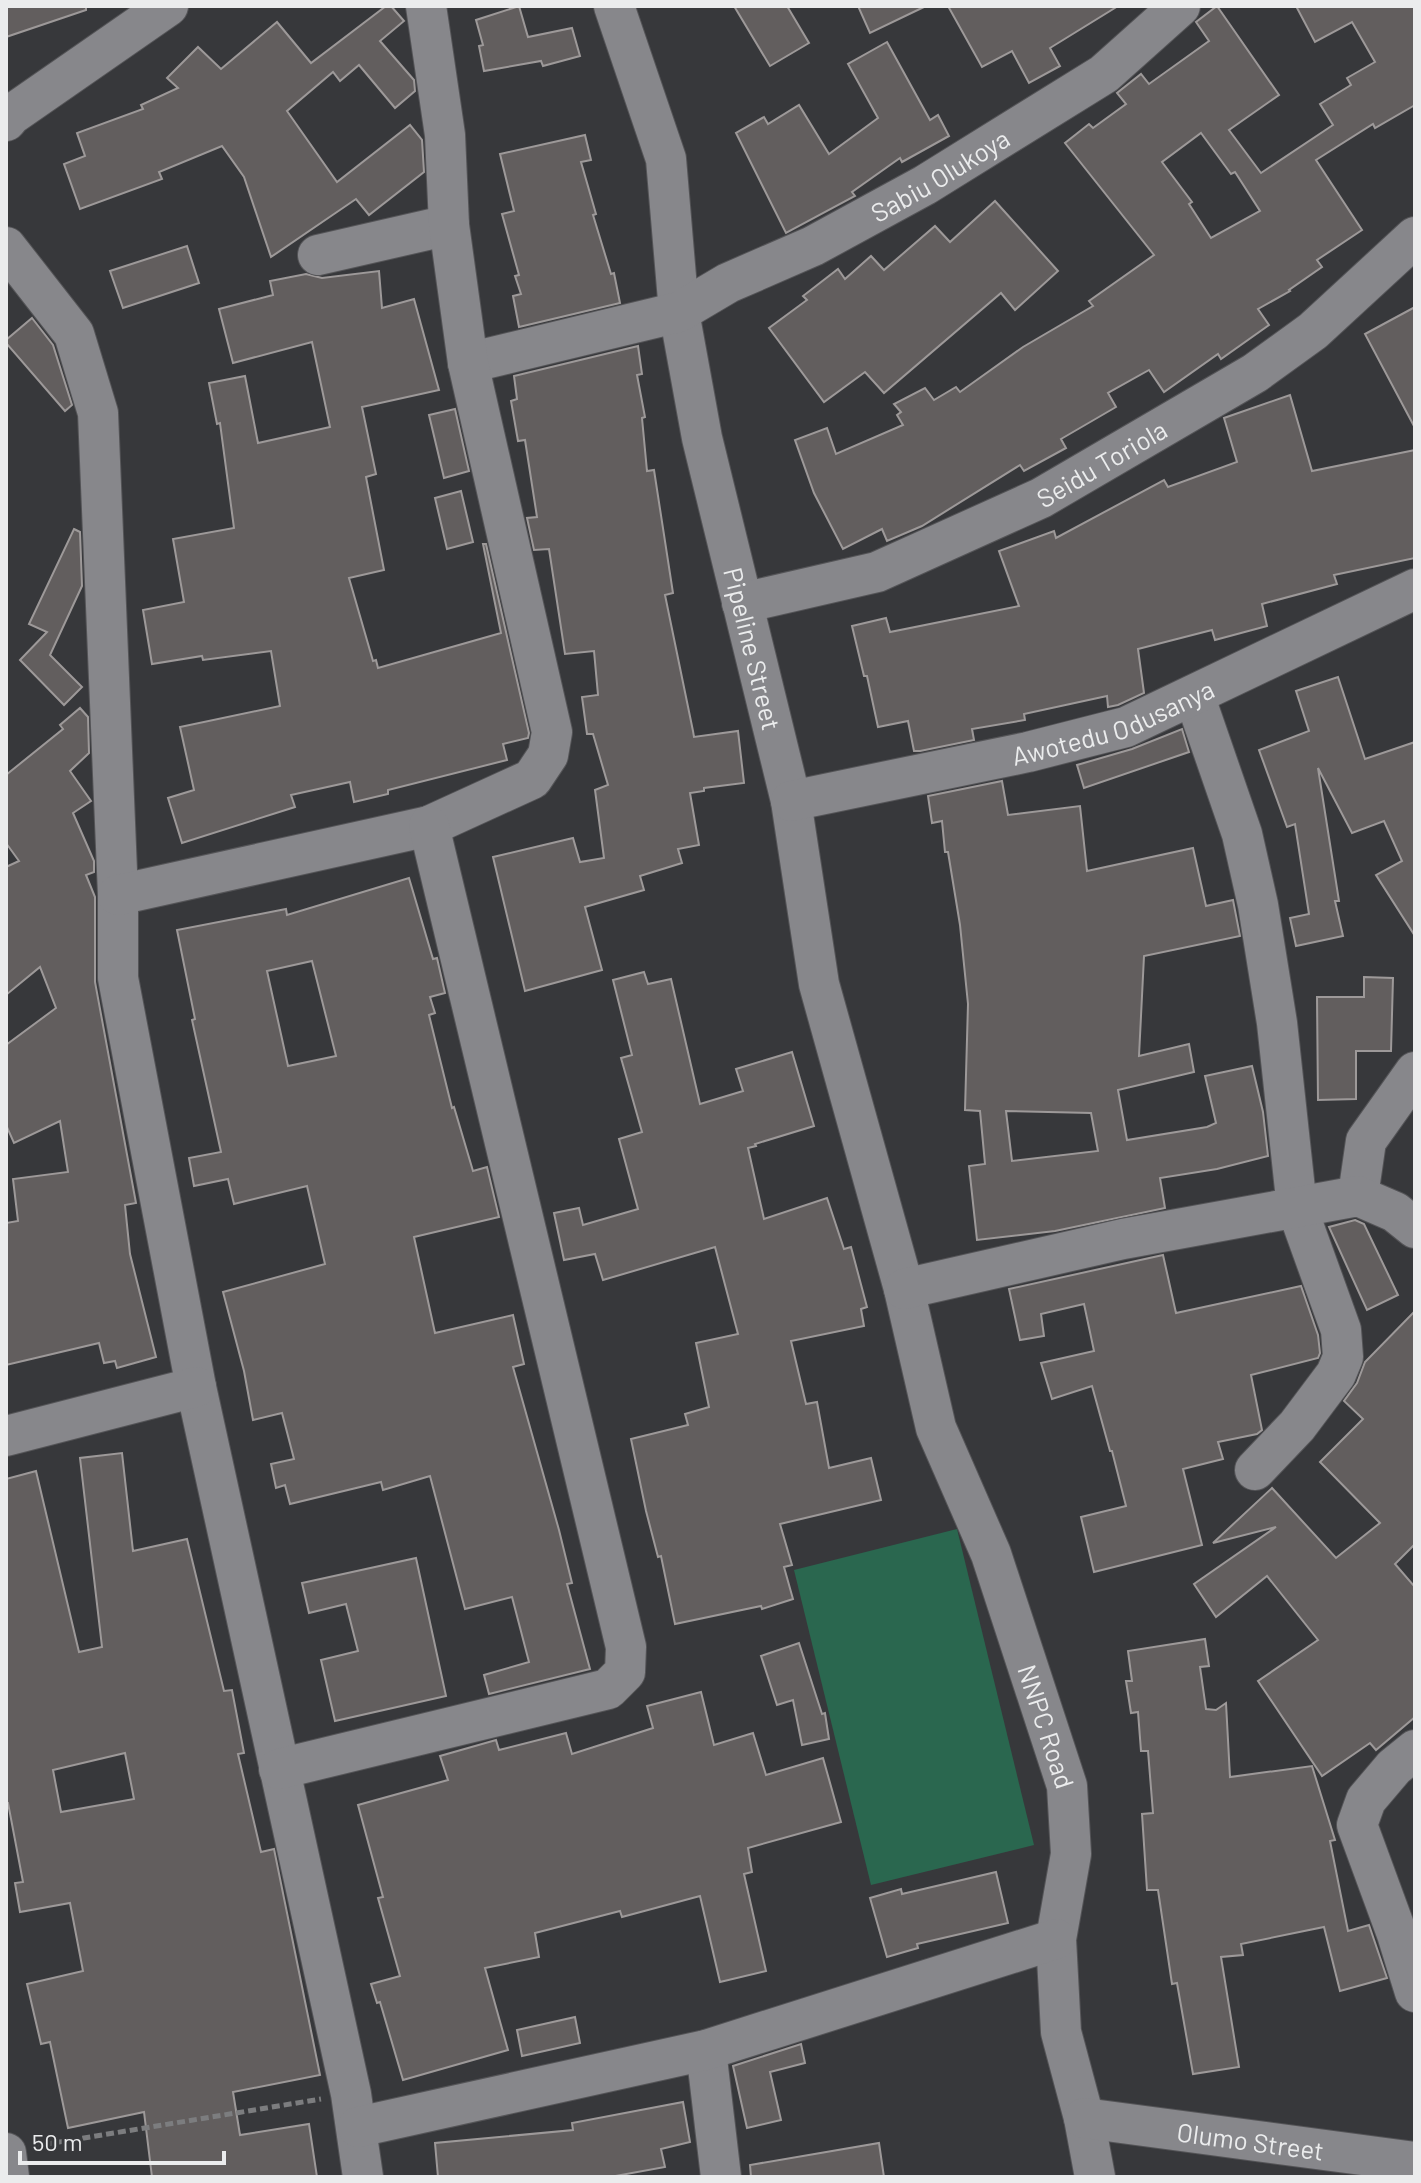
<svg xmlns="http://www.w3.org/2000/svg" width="1421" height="2183" font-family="Barlow,sans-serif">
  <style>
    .green { fill: #2a674f }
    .building { fill: #625e5e; stroke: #9d9999; stroke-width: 2; fill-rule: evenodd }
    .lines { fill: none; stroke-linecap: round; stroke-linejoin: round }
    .minor-casing { stroke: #545457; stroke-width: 42 }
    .path { stroke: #7c7d7f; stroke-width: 5; stroke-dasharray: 8 4; stroke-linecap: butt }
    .minor { stroke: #87878b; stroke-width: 40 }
    .labels { text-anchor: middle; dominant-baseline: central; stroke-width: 6; stroke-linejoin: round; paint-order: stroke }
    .street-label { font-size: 26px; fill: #ebeced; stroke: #37383b }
  </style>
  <rect width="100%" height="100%" fill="#37383b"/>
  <polygon class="green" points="957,1529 1034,1845 871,1885 794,1570"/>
  <g class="building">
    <polygon points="6,6 86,6 86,10 6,37"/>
    <polygon points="386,6 391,6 404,21 380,41 414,80 415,91 395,108 359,65 340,81 333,72 287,111 337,182 410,125 422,140 424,172 369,215 356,199 271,257 244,177 222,146 159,172 162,179 80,209 64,164 85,156 77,133 143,109 141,105 178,88 167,78 198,47 221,69 277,22 311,63"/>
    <polygon points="519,6 528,37 572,28 580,56 543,66 541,61 484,71 479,46 483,45 476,20"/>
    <polygon points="734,6 787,6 809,43 770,66"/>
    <polygon points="858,6 926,6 870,33"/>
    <polygon points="948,6 1118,6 1050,48 1060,66 1029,83 1012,51 982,67"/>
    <path d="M 1217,6 L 1279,95 L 1229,130 L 1261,173 L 1333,125 L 1320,104 L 1351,85 L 1347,78 L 1375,62 L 1352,22 L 1315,42 L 1296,6 L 1415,6 L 1415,105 L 1375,128 L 1373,124 L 1316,160 L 1362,230 L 1317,260 L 1322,267 L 1289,290 L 1290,291 L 1258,309 L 1269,325 L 1221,359 L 1218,354 L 1164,392 L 1149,370 L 1108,393 L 1116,407 L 1061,439 L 1066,448 L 1024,471 L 1020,465 L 922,526 L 887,541 L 882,529 L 843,549 L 814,493 L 795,440 L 827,428 L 836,454 L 903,425 L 897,415 L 901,412 L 894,404 L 925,388 L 934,400 L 956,387 L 960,392 L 1023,347 L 1093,306 L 1089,301 L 1154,255 L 1065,143 L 1089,124 L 1093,128 L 1126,104 L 1117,93 L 1141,74 L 1149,84 L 1209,41 L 1196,22 ZM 1201,133 L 1231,174 L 1235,172 L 1260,211 L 1211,238 L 1189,204 L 1192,202 L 1162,162 Z"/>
    <polygon points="887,42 930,120 938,115 949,136 902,162 900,158 852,192 855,196 786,233 736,133 764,117 768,124 799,105 829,154 878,118 848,64"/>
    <polygon points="585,135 591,160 581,162 596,214 593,215 611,274 614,273 620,303 519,327 513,296 521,294 515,276 519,275 502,214 514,211 500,154"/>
    <polygon points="995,201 1058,271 1015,310 1001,293 884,393 865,372 824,402 769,328 807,300 803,296 838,269 845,279 871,256 884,270 935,226 950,242"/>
    <polygon points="187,246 199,283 123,308 110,271"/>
    <polygon points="379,271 382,308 414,299 439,390 362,407 376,474 366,477 384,570 349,578 373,661 376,660 378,668 501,633 483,544 486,544 529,733 528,738 503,744 507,760 388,790 388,794 354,802 350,782 291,795 295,807 182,843 168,798 194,790 180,727 280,706 271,651 203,660 202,656 152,664 143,610 184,602 173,539 234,528 220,423 217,424 209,383 245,376 258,443 330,427 312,342 233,363 219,309 273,295 270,281 306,274 322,278"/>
    <polygon points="1415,307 1415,428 1365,334"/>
    <polygon points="32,318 53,345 72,405 65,411 6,343 6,340"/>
    <polygon points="638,346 642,374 637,375 645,417 642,418 647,471 654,470 673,593 665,595 693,731 694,737 738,731 744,783 704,788 704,791 690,793 699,845 678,849 682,863 640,876 644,890 585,907 602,970 525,991 493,857 573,838 580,862 604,858 595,790 608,785 593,734 587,734 582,697 598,695 594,651 565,654 549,549 534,550 527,518 537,517 525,440 518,441 511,401 517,399 514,376"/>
    <polygon points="1290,395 1312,471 1415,450 1415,558 1334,575 1337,584 1262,604 1267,626 1215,640 1212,630 1138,649 1144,693 1118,705 1108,707 1107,696 1024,714 1025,720 972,729 974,740 920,751 914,751 908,721 878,727 867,676 864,676 852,626 886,618 890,632 1019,606 999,551 1054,531 1056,538 1164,480 1168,487 1237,462 1224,418"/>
    <polygon points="455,409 469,471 444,478 429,415"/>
    <polygon points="461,491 473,542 447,549 435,498"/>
    <polygon points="74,529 80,532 82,586 50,655 82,687 64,705 20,660 47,632 29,624"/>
    <polygon points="1338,677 1365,759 1415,742 1415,936 1376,875 1402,861 1384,821 1352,833 1318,768 1339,901 1335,901 1343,936 1296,946 1290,918 1309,914 1295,824 1287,827 1259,750 1309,731 1296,691"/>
    <polygon points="80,708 88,717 89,753 70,771 91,801 73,813 94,861 94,872 86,875 95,897 95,982 136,1203 125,1205 130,1254 156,1357 117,1368 115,1361 104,1363 99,1343 6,1365 6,1223 18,1221 13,1179 68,1172 60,1121 14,1143 6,1125 6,1045 56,1008 40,967 6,995 6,867 19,861 6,843 6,775 63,729 60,725"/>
    <polygon points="1182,729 1189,752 1084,788 1077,765 1132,749"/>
    <path d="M 1002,781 L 1008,815 L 1080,806 L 1087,871 L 1193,848 L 1206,906 L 1233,900 L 1240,936 L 1144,956 L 1139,1056 L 1189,1044 L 1194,1072 L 1118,1090 L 1127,1140 L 1207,1127 L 1216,1123 L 1205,1076 L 1252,1066 L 1263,1112 L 1268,1156 L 1217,1169 L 1160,1178 L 1165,1208 L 1055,1231 L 977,1240 L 969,1166 L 985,1164 L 980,1111 L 965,1110 L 968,1004 L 960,925 L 948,852 L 945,852 L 942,821 L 932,823 L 928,796 ZM 1006,1111 L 1091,1113 L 1098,1151 L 1012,1161 Z"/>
    <path d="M 409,878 L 433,959 L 437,958 L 445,993 L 430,997 L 435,1013 L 429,1015 L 452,1108 L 454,1107 L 473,1171 L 487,1167 L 499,1217 L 414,1237 L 435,1333 L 513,1315 L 524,1364 L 513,1367 L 559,1530 L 572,1583 L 567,1584 L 590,1669 L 489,1694 L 484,1675 L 529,1662 L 512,1597 L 465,1609 L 430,1476 L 383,1490 L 381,1482 L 290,1504 L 285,1485 L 276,1488 L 271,1464 L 294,1459 L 282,1413 L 253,1420 L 244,1371 L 223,1292 L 325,1264 L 307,1186 L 234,1204 L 228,1179 L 194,1186 L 189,1158 L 221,1152 L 192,1020 L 195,1019 L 177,930 L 286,909 L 287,915 ZM 312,961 L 336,1056 L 288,1066 L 267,971 Z"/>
    <polygon points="644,972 648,984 671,979 700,1104 743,1091 736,1069 792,1052 814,1126 755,1144 756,1146 748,1148 764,1219 827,1198 844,1249 851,1247 867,1307 861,1309 864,1326 791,1341 806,1404 817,1402 829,1468 871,1458 881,1500 780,1524 792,1565 784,1567 793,1599 762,1609 761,1606 675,1624 661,1556 658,1557 646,1511 631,1439 688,1425 685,1414 709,1407 696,1343 738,1334 715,1247 603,1280 595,1254 564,1260 554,1213 579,1208 583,1225 638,1209 619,1139 642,1132 621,1058 632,1055 613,980"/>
    <polygon points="1364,977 1393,978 1391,1051 1356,1051 1356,1099 1318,1100 1317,997 1364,997"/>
    <polygon points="1355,1220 1364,1224 1398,1295 1367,1310 1329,1227"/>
    <polygon points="1163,1255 1176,1313 1301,1286 1318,1335 1320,1353 1318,1358 1251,1375 1262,1430 1257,1434 1218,1442 1223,1459 1183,1469 1202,1545 1094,1572 1081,1517 1126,1506 1112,1451 1110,1451 1092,1386 1052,1399 1041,1363 1094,1351 1084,1304 1041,1314 1044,1336 1020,1340 1009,1289"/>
    <polygon points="1415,1311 1415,1544 1395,1564 1415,1587 1415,1717 1376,1750 1370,1743 1322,1776 1258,1681 1318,1640 1267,1576 1216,1617 1194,1584 1276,1527 1213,1543 1272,1488 1336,1558 1380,1523 1320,1462 1363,1419 1344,1401 1357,1383 1365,1362"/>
    <path d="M 122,1453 L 133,1551 L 187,1539 L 224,1691 L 232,1690 L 244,1753 L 238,1754 L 261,1852 L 274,1849 L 320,2075 L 233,2092 L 240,2135 L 309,2124 L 317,2177 L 152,2177 L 144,2112 L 68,2128 L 50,2042 L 41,2044 L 27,1984 L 83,1971 L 70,1903 L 20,1912 L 15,1883 L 23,1882 L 8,1803 L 6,1803 L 6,1479 L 36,1471 L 79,1652 L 102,1647 L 80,1458 ZM 125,1753 L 134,1799 L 61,1812 L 53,1770 Z"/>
    <polygon points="416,1558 446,1696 335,1721 321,1660 358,1651 346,1604 309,1613 302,1583"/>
    <polygon points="1205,1639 1209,1666 1200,1667 1206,1709 1216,1710 1226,1703 1230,1777 1312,1766 1335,1840 1330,1841 1348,1931 1369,1925 1387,1978 1340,1991 1324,1927 1241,1944 1243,1955 1221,1957 1239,2067 1193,2074 1177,1983 1172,1984 1158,1890 1147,1890 1142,1814 1153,1813 1148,1751 1141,1751 1138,1712 1131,1713 1126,1681 1132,1681 1128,1651"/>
    <polygon points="799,1643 822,1714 825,1713 829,1739 802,1745 793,1700 777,1705 761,1656"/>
    <polygon points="701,1692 714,1745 753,1733 766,1775 823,1758 841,1822 748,1848 752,1872 744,1874 766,1971 720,1982 700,1896 622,1917 620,1911 535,1933 539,1957 485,1968 508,2050 403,2080 380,2002 377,2003 371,1984 400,1976 378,1898 383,1897 358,1805 448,1780 440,1756 496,1740 499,1750 566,1733 572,1754 653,1728 647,1706"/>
    <polygon points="996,1872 1008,1923 917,1944 918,1948 887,1957 870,1898 901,1889 902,1894"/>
    <polygon points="575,2017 580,2043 522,2056 517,2030"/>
    <polygon points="801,2044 805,2063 770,2072 781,2120 747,2128 733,2066"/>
    <polygon points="683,2102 690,2142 661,2149 665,2167 610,2177 438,2177 435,2143 573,2130 572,2123"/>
    <polygon points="879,2143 884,2177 751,2177 750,2165"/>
  </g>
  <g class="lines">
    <g class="minor-casing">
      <g id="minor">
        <path id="s1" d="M 614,6 L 666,159 L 679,312 L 702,438 L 791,801 L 819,984 L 904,1289 L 936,1428 L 991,1554 L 1067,1786 L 1071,1854 L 1056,1939 L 1061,2032 L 1084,2118 L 1095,2177"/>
        <polyline points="6,121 11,115 168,6"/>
        <polyline points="6,247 74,334 98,413 118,895 118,978 196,1387 351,2094 363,2177"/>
        <polyline points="318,255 449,225"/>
        <path id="s2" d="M 468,363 L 679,312 L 728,283 L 813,246 L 925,185 L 1104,74 L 1180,6"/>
        <path id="s3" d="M 742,603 L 877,572 L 1041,498 L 1255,373 L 1313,331 L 1415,237"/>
        <polyline points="1194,695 1242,834 1258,905 1277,1023 1297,1208 1341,1330 1343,1357 1336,1374 1297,1426 1255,1470"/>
        <path id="s4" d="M 791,801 L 1028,752 L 1126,727 L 1415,589"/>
        <polyline points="118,895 429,826 532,779 548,755 552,732 468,363 449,225 445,135 426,6"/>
        <polyline points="1358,1196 1366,1141 1415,1072"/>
        <polyline points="904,1289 1123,1239 1358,1196 1395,1212 1415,1228"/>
        <polyline points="6,1436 196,1387"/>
        <polyline points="1415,1750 1394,1767 1366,1800 1357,1825 1397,1934 1415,1992"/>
        <polyline points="279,1769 608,1689 625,1672 626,1647 429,826"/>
        <polyline points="706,2050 721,2177"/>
        <path id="s5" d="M 1084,2118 L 1415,2162"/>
        <polyline points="358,2127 706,2050 1056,1939"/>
        <polyline points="6,2153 9,2177"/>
      </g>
    </g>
    <polyline class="path" points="35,2146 321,2099"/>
    <use href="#minor" class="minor"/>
  </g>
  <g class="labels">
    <g class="street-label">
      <text stroke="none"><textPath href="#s2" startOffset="512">Sabiu Olukoya</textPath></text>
      <text stroke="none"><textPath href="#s3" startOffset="388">Seidu Toriola</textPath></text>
      <text stroke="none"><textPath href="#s1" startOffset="660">Pipeline Street</textPath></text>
      <text stroke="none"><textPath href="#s4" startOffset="332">Awotedu Odusanya</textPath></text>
      <text stroke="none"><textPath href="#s1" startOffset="1780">NNPC Road</textPath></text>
      <text stroke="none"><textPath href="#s5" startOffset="168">Olumo Street</textPath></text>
    </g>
  </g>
  <rect width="1421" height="2183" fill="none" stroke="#ebeced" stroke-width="16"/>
  <path d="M20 2151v12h204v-12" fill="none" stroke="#ebeced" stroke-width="4"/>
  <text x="32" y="2151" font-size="24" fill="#ebeced" stroke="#37383b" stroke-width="6" paint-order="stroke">50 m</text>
</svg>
